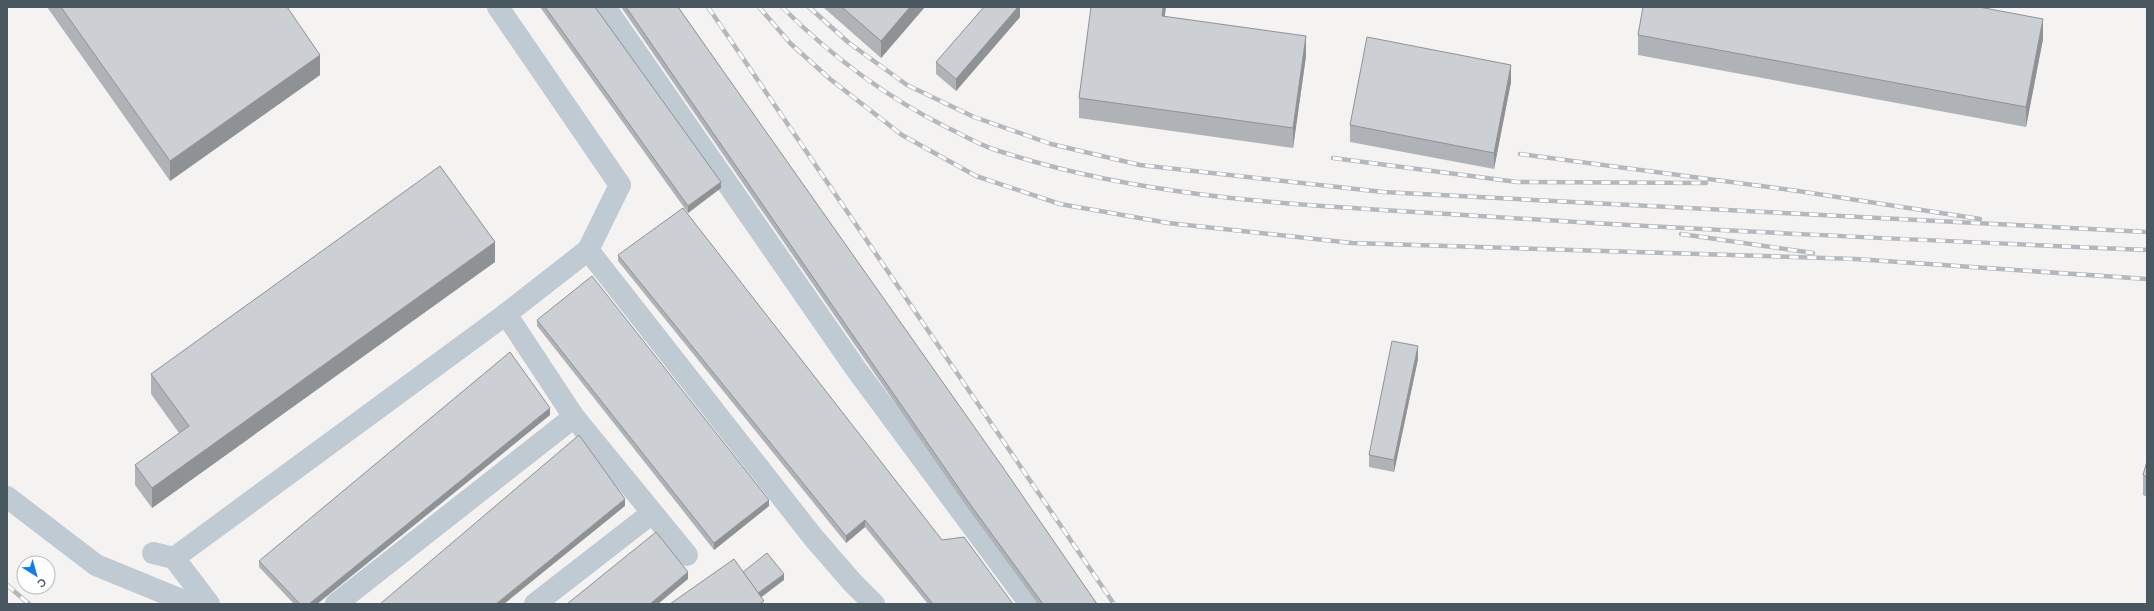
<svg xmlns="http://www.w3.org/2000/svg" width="2154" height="611" font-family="Raleway,sans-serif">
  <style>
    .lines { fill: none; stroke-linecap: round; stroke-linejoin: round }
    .minor { stroke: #c0cad2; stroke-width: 22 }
    .rail-casing { stroke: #b4b8bd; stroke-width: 4.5 }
    .rail { stroke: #fff; stroke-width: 3; stroke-dasharray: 9; stroke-linecap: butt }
    .wall { fill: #afb3b7 }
    .shaded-wall { fill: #8f9295 }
    .building { fill: #ccd0d5; stroke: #8f9295 }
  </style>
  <rect width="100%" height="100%" fill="#f5f2f2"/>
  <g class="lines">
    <g class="minor">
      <polyline points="498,7 620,185 588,250 813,537 852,582 874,604"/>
      <polyline points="605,7 856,369 1030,604"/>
      <polyline points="506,314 574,417 687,555"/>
      <polyline points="7,497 96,565 191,604"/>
      <polyline points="153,553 174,558 209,604"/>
      <polyline points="174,558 506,314 588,250"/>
      <polyline points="336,604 574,417"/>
      <polyline points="535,604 652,513"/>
    </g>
    <g class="rail-casing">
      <g id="rail">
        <polyline points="708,7 1114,604"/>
        <polyline points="759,7 791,44 830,79 902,135 976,176 1060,204 1168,223 1352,243 1855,259 2147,279"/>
        <path d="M 782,7 C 831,56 886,97 948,128 C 963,135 978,144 993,149 C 1144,200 1307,205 1464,215 C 1692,230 1919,240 2147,250"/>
        <polyline points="809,7 849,43 907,85 974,117 1051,144 1140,165 1383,192 2147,232"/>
        <polyline points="1520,154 1798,191 1980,219"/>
        <polyline points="1333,158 1517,182 1706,183"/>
        <polyline points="1681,234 1813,253"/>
        <polyline points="7,585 29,604"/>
      </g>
    </g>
    <use href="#rail" class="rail"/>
  </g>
  <g class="wall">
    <polygon points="47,7 287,7 320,75 170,181"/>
    <polygon points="540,7 595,7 721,188 688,213"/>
    <polygon points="621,7 678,7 1097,604 1038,604 967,507"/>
    <polygon points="823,7 924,7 924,8 881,58"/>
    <polygon points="1020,7 1020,17 956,91 936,74 936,62"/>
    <polygon points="1166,7 1164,17 1306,56 1293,148 1079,118 1079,98"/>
    <polygon points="1638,35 2043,39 2026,127 1638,55"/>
    <polygon points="1511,82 1494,169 1350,142 1350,125"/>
    <polygon points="618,255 942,540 1013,604 928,604 865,527 846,543 618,261"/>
    <polygon points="495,262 152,508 135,485 135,465 179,433 151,394 151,374"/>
    <polygon points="537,320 769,506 714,550 537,326"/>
    <polygon points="1418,359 1394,472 1369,467 1369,455"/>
    <polygon points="550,415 317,604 294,604 259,567 259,561"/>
    <polygon points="2147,461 2147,497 2143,495 2143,475"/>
  </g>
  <g class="shaded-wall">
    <polygon points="910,7 924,7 924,8 881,58 881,41"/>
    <polygon points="1018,7 1020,7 1020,17 956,91 956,79"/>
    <polygon points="1163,7 1166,7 1162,36 1162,16"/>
    <polygon points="2043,19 2043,39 2026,127 2026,107"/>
    <polygon points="1306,36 1306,56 1293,148 1293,128"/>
    <polygon points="320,55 320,75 170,181 170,161"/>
    <polygon points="1511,65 1511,82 1494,169 1494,153"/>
    <polygon points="721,182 721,188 688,213 688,206"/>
    <polygon points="495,242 495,262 152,508 152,488"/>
    <polygon points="1418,346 1418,359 1394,472 1394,460"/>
    <polygon points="550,408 550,415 317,604 309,604"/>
    <polygon points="625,499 625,506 504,604 496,604"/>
    <polygon points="769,500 769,506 714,550 714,543"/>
    <polygon points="865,520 865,527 846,543 846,536"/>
    <polygon points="688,572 688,579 658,604 650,604"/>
    <polygon points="784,574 784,580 755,602 755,595"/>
  </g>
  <g class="building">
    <polygon points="61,7 287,7 320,55 170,161"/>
    <polygon points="545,7 595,7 721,182 688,206"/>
    <polygon points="626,7 678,7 1004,469 1097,604 1043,604 967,500"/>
    <polygon points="842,7 910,7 881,41"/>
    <polygon points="984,7 1018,7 956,79 936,62"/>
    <polygon points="1091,7 1163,7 1162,16 1306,36 1293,128 1079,98"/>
    <polygon points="1643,7 1979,7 2043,19 2026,107 1638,35"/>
    <polygon points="1367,37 1511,65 1494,153 1350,125"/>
    <polygon points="440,166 495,242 152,488 135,465 189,426 151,374"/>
    <polygon points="683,208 942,540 964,537 1013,604 933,604 865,520 846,536 618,255"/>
    <polygon points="592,276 769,500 714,543 537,320"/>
    <polygon points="1392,341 1418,346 1394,460 1369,455"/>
    <polygon points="510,352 550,408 309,604 300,604 259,561"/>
    <polygon points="579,435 625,499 496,604 380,604"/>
    <polygon points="2147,461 2147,477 2143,475"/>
    <polygon points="656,532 688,572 650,604 567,604"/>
    <polygon points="767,553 784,574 758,593 743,572"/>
    <polygon points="734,559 764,601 759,604 670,604"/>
  </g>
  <rect width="2154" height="611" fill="none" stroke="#495761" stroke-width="16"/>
  <g transform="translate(36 575) rotate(143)"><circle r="19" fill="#ffffff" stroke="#b6bcc0"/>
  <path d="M0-3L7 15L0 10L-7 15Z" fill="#137ced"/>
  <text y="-6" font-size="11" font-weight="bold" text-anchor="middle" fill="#495761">С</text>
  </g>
</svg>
